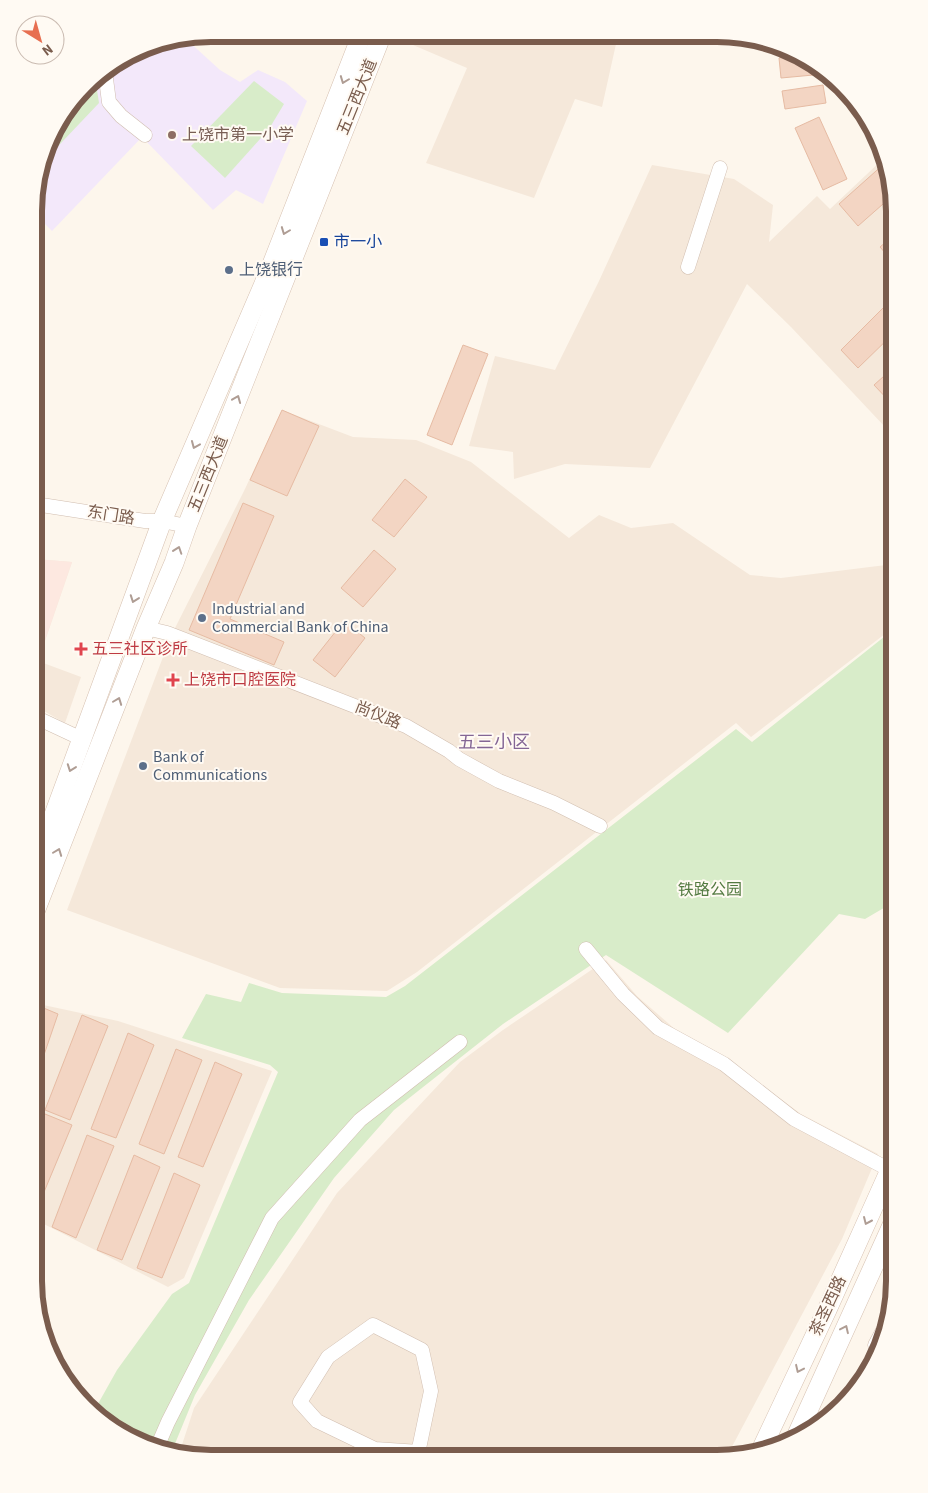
<svg xmlns="http://www.w3.org/2000/svg" width="928" height="1493" font-family="'Source Sans 3','Noto Sans SC',sans-serif">
  <style>
    .residential { fill: #f5e8da }
    .commercial { fill: #fde8e0 }
    .education { fill: #f3e8fa }
    .green { fill: #d8ecc9 }
    .building { fill: #f3d5c3; stroke: #e6bba3 }
    .lines { fill: none; stroke-linecap: round; stroke-linejoin: round }
    .street-casing { stroke: #d1beb0; stroke-width: 15 }
    .secondary-casing { stroke: #d6c0b0; stroke-width: 20 }
    .street { stroke: #fff; stroke-width: 14 }
    .secondary { stroke: #fff; stroke-width: 19 }
    .oneway { stroke: #af9d94 }
    .education-dot { fill: #8d6e63; stroke: #fffaf3; stroke-width: 2 }
    .transit-dot { fill: #1a4fb4; stroke: #fffaf3; stroke-width: 2 }
    .service-dot { fill: #5c6f8a; stroke: #fffaf3; stroke-width: 2 }
    .health-dot { fill: #e0444e; stroke: #fffaf3; stroke-width: 2 }
    .labels { text-anchor: middle; dominant-baseline: central; stroke-width: 4; stroke-linejoin: round; paint-order: stroke }
    .street-label { font-size: 16px; fill: #7a5c4d; stroke: #fffaf3 }
    .education-label { font-size: 16px; fill: #785e54; stroke: #fffaf3; text-anchor: start }
    .transit-label { font-size: 16px; fill: #164399; stroke: #fffaf3; text-anchor: start }
    .service-label { font-size: 16px; fill: #4e5e75; stroke: #fffaf3; text-anchor: start }
    .health-label { font-size: 16px; fill: #be3a42; stroke: #fffaf3; text-anchor: start }
    .park-label { font-size: 16px; fill: #537a41; stroke: #fffaf3 }
    .neighbourhood-label { font-size: 18px; fill: #846695; stroke: #fffaf3 }
    .rim { fill: none; stroke: #7a5c4d; stroke-width: 6 }
  </style>
  <rect width="100%" height="100%" fill="#fdf6ec"/>
  <g class="residential">
    <polygon points="417,34 618,35 602,107 575,99 534,198 426,163 467,68 413,45"/>
    <polygon points="884,158 894,211 894,422 886,428 791,327 747,284 650,468 565,464 514,479 513,452 469,446 495,356 555,370 599,281 652,165 734,179 773,205 769,242 817,196 830,209"/>
    <polygon points="282,410 353,437 416,440 471,462 569,538 599,515 631,528 673,523 750,575 781,578 894,564 894,627 751,737 736,723 417,972 387,991 280,988 67,910 171,636 244,491"/>
    <polygon points="35,559 72,562 38,661 81,677 65,723 35,706"/>
    <polygon points="606,960 637,996 676,1030 722,1056 801,1114 878,1154 842,1239 726,1458 717,1459 188,1458 179,1454 194,1408 337,1193 460,1062 503,1030"/>
    <polygon points="34,1003 118,1021 272,1071 184,1278 168,1287 34,1219"/>
  </g>
  <polygon class="commercial" points="35,559 72,562 38,661 35,660"/>
  <polygon class="education" points="186,39 220,70 240,82 258,70 285,82 307,101 263,204 236,190 213,210 142,137 52,231 35,214 35,188 52,132 94,78 143,47"/>
  <g class="green">
    <polygon points="95,77 99,103 43,162 52,132"/>
    <polygon points="254,81 284,104 269,129 225,178 191,146"/>
    <polygon points="894,629 894,902 865,919 839,914 728,1033 606,955 503,1024 394,1110 334,1178 249,1300 195,1395 172,1451 103,1422 94,1411 117,1370 172,1294 189,1283 278,1072 270,1065 182,1038 206,994 241,1002 249,983 282,993 386,997 405,986 736,729 752,742"/>
  </g>
  <g class="building">
    <polygon points="791,56 824,70 824,74 781,78 779,58"/>
    <polygon points="823,85 826,103 785,109 782,91"/>
    <polygon points="819,117 847,179 823,190 795,128"/>
    <polygon points="885,163 891,197 858,226 839,204"/>
    <polygon points="894,235 894,263 880,247"/>
    <polygon points="894,297 894,333 858,368 841,350"/>
    <polygon points="463,345 488,354 452,445 427,435"/>
    <polygon points="894,367 894,402 892,404 874,385"/>
    <polygon points="282,410 319,426 287,496 250,480"/>
    <polygon points="405,479 427,497 394,537 372,520"/>
    <polygon points="243,503 274,516 230,619 284,642 274,665 189,630"/>
    <polygon points="374,550 396,569 363,607 341,588"/>
    <polygon points="344,621 365,638 335,677 313,660"/>
    <polygon points="34,1004 58,1014 34,1084"/>
    <polygon points="82,1015 108,1026 70,1120 45,1110"/>
    <polygon points="128,1033 154,1045 116,1138 91,1129"/>
    <polygon points="176,1049 202,1060 164,1154 139,1144"/>
    <polygon points="215,1062 242,1074 203,1167 178,1157"/>
    <polygon points="45,1114 72,1125 34,1216 34,1145"/>
    <polygon points="87,1135 114,1146 76,1238 52,1227"/>
    <polygon points="134,1155 160,1167 122,1260 97,1250"/>
    <polygon points="174,1173 200,1185 162,1278 137,1268"/>
  </g>
  <g class="lines">
    <g class="street-casing">
      <g id="street">
        <polyline points="105,71 109,102 121,116 145,135"/>
        <polyline points="688,267 720,168"/>
        <polyline points="35,504 145,521 162,521 187,526"/>
        <polyline points="146,628 167,633 406,726 449,751 459,759 499,781 554,803 600,826"/>
        <polyline points="35,717 82,739"/>
        <polyline points="586,949 623,994 658,1028 724,1064 794,1119 890,1170"/>
        <polyline points="880,1253 894,1265"/>
        <polyline points="879,1353 875,1345 887,1323"/>
        <polyline points="158,1445 168,1422 272,1218 360,1120 460,1042"/>
        <polyline points="417,1458 431,1391 422,1350 373,1325 328,1357 300,1402 317,1421 375,1449 419,1452"/>
      </g>
    </g>
    <g class="secondary-casing">
      <g id="secondary">
        <polyline points="34,869 162,521 269,272 362,34"/>
        <polyline points="34,914 146,628 174,563 187,526 382,34"/>
        <polyline points="796,1437 894,1221"/>
        <polyline points="761,1450 827,1310 894,1161"/>
      </g>
    </g>
    <use href="#street" class="street"/>
    <use href="#secondary" class="secondary"/>
  </g>
  <defs><path id="oneway-chevron" d="M-2-3.5L2.5 0L-2 3.5" fill="none" stroke-width="1.6" stroke-linecap="round" stroke-linejoin="round" transform="scale(1.25)"/></defs>
  <g class="oneway">
    <use href="#oneway-chevron" transform="translate(344 80) rotate(111)"/>
    <use href="#oneway-chevron" transform="translate(285 231) rotate(111)"/>
    <use href="#oneway-chevron" transform="translate(237 399) rotate(-68)"/>
    <use href="#oneway-chevron" transform="translate(195 445) rotate(113)"/>
    <use href="#oneway-chevron" transform="translate(178 550) rotate(-71)"/>
    <use href="#oneway-chevron" transform="translate(134 599) rotate(110)"/>
    <use href="#oneway-chevron" transform="translate(118 701) rotate(-69)"/>
    <use href="#oneway-chevron" transform="translate(71 768) rotate(110)"/>
    <use href="#oneway-chevron" transform="translate(58 852) rotate(-69)"/>
    <use href="#oneway-chevron" transform="translate(867 1221) rotate(114)"/>
    <use href="#oneway-chevron" transform="translate(845 1329) rotate(-65)"/>
    <use href="#oneway-chevron" transform="translate(799 1369) rotate(115)"/>
  </g>
  <circle class="education-dot" cx="172" cy="135" r="5"/>
  <rect class="transit-dot" x="319" y="237" width="10" height="10" rx="2.5"/>
  <g class="service-dot">
    <circle cx="229" cy="270" r="5"/>
    <circle cx="202" cy="618" r="5"/>
    <circle cx="143" cy="766" r="5"/>
  </g>
  <g class="health-dot">
    <path d="M78.5 641.5h5v5h5v5h-5v5h-5v-5h-5v-5h5z"/>
    <path d="M170.5 672.5h5v5h5v5h-5v5h-5v-5h-5v-5h5z"/>
  </g>
  <g class="labels">
    <g class="street-label">
      <text transform="translate(357 97) rotate(-68)">五三西大道</text>
      <text transform="translate(208 474) rotate(-68)">五三西大道</text>
      <text transform="translate(111 515) rotate(9)">东门路</text>
      <text transform="translate(378 715) rotate(22)">尚仪路</text>
      <text transform="translate(828 1306) rotate(-65)">茶圣西路</text>
    </g>
    <g class="education-label">
      <text x="182" y="135">上饶市第一小学</text>
    </g>
    <g class="transit-label">
      <text x="334" y="242">市一小</text>
    </g>
    <g class="service-label">
      <text x="239" y="270">上饶银行</text>
      <text x="212" y="609">Industrial and<tspan x="212" dy="18">Commercial Bank of China</tspan></text>
      <text x="153" y="757">Bank of<tspan x="153" dy="18">Communications</tspan></text>
    </g>
    <g class="health-label">
      <text x="92" y="649">五三社区诊所</text>
      <text x="184" y="680">上饶市口腔医院</text>
    </g>
    <g class="park-label">
      <text x="710" y="890">铁路公园</text>
    </g>
    <g class="neighbourhood-label">
      <text x="494" y="742">五三小区</text>
    </g>
  </g>
  <path d="M0 0H928V1493H0ZM211 42H717A169 169 0 0 1 886 211V1281A169 169 0 0 1 717 1450H211A169 169 0 0 1 42 1281V211A169 169 0 0 1 211 42Z" fill="#fffaf3" fill-rule="evenodd"/>
  <path class="rim" d="M211 42H717A169 169 0 0 1 886 211V1281A169 169 0 0 1 717 1450H211A169 169 0 0 1 42 1281V211A169 169 0 0 1 211 42Z"/>
  <g transform="translate(40 40) rotate(143)"><circle r="24" fill="#fffaf3" stroke="#cabbb1"/>
  <path d="M0-4L9 19L0 12L-9 19Z" fill="#e76f51"/>
  <text y="-8" font-size="14" font-weight="bold" text-anchor="middle" fill="#7a5c4d">N</text>
  </g>
</svg>
